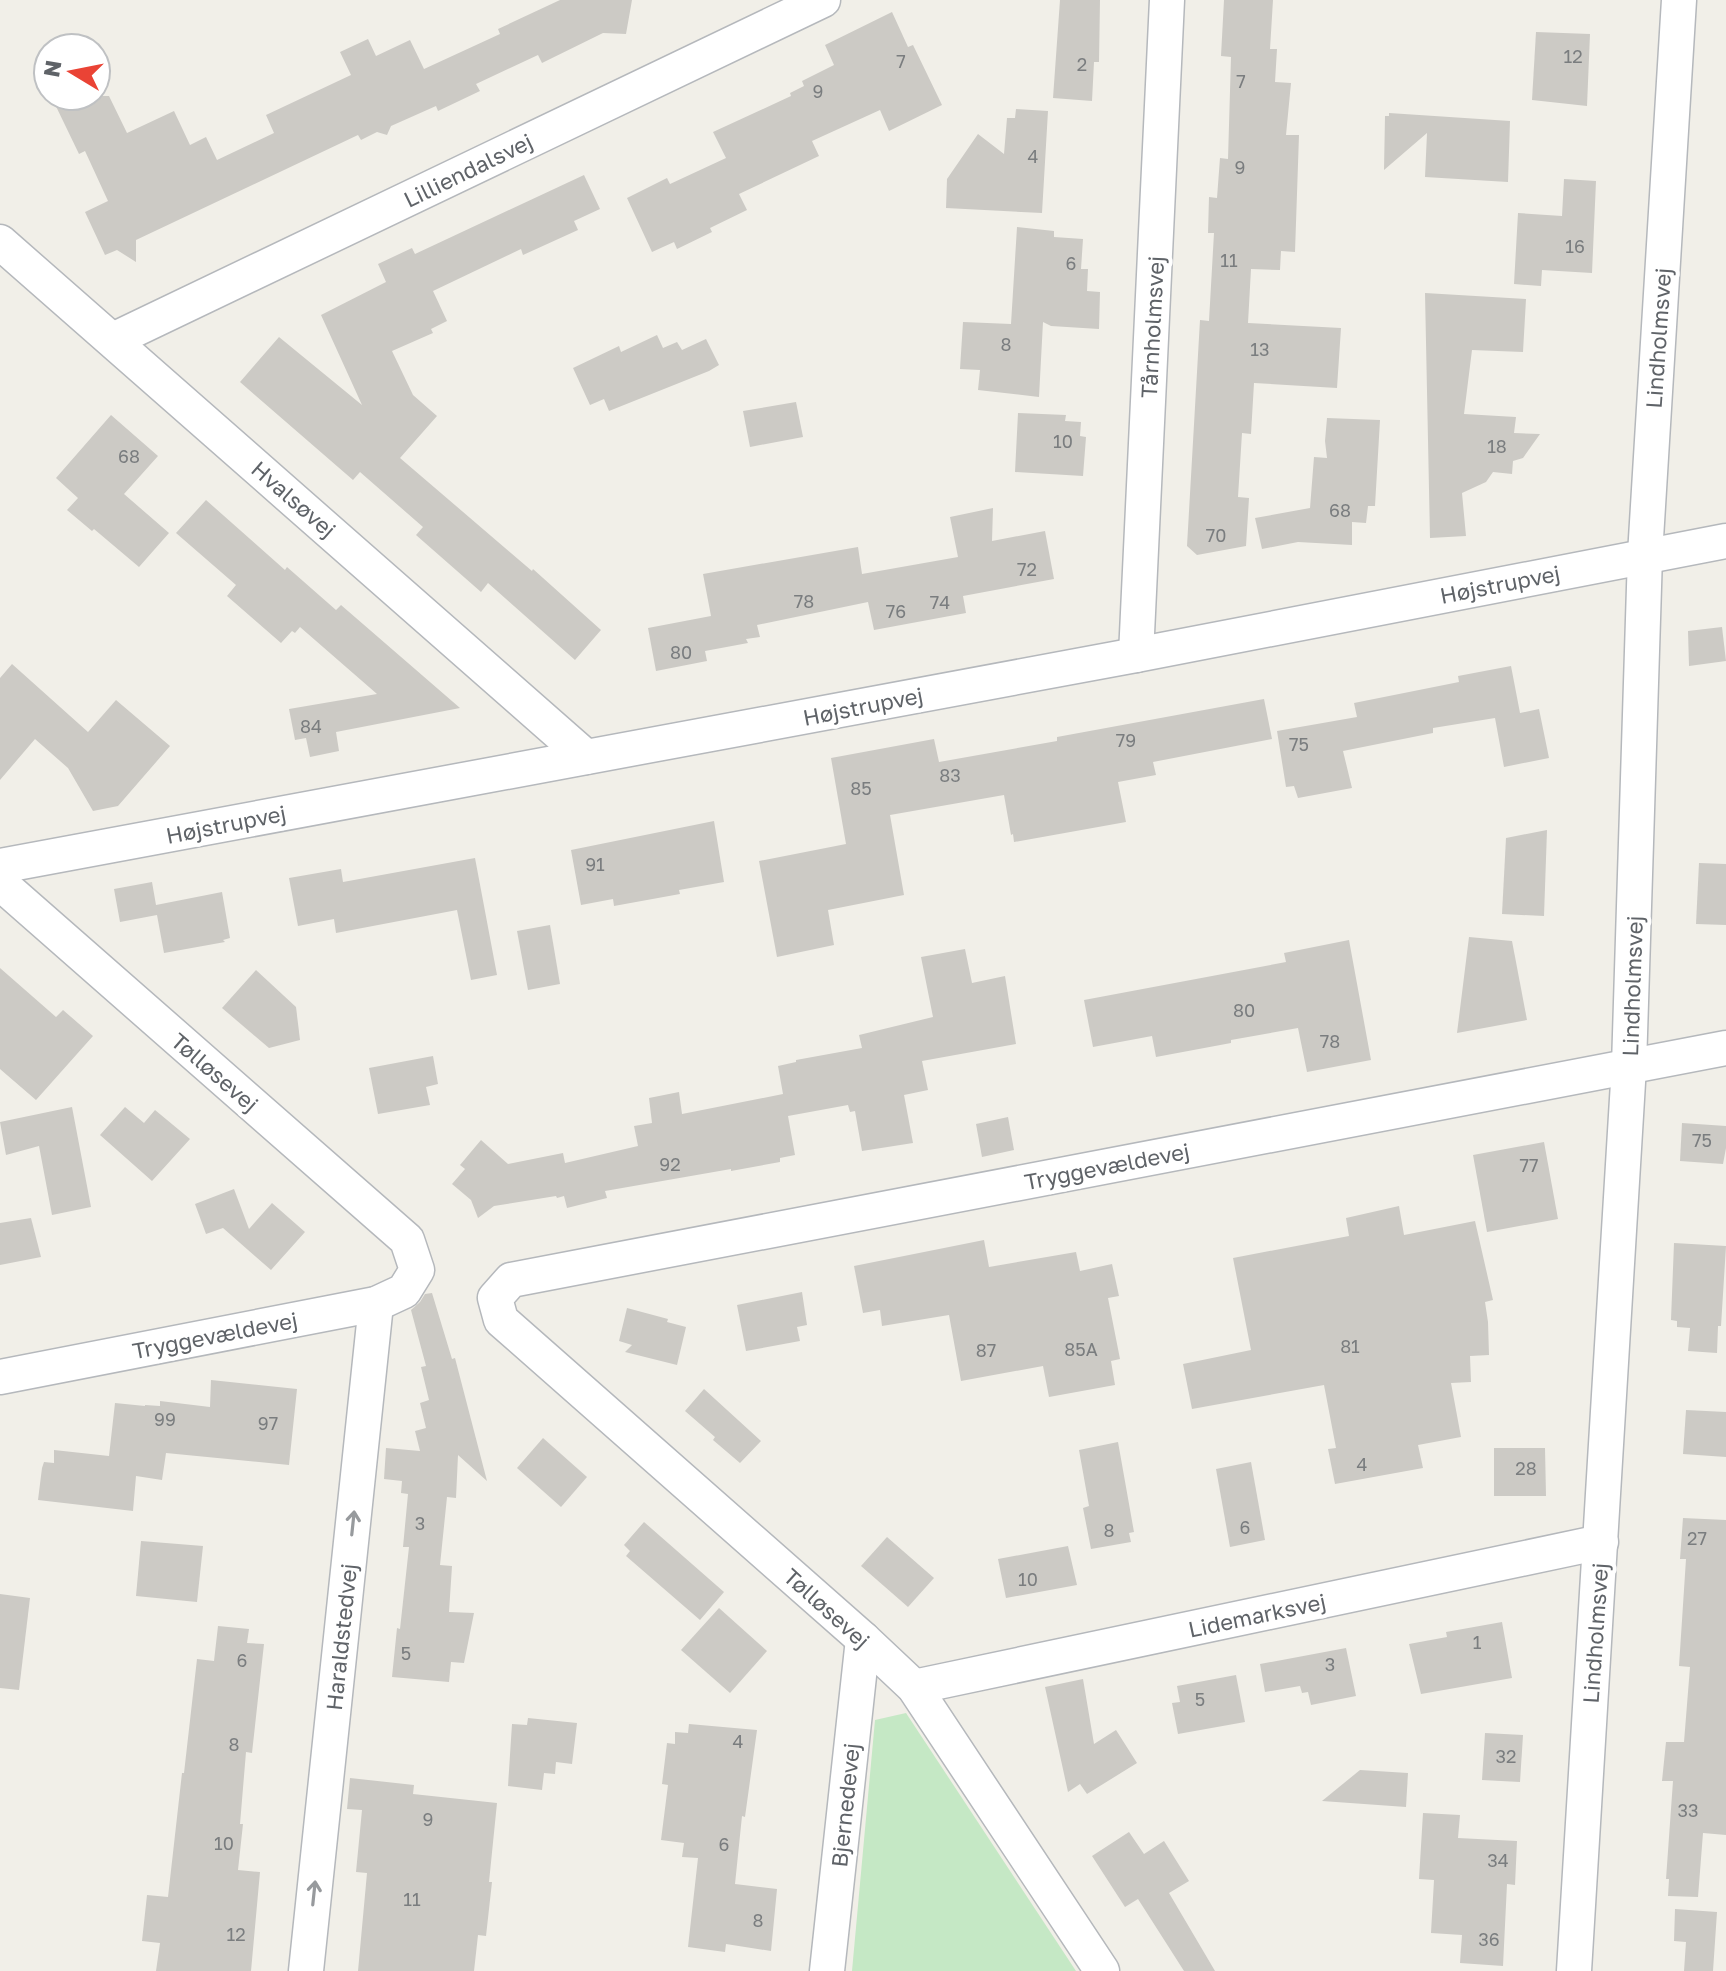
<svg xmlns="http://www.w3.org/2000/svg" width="1726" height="1971" font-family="'Golos Text',sans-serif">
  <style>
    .green { fill: #c5e8c5 }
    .building { fill: #cccac5 }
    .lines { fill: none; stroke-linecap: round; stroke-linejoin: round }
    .minor-casing { stroke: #b5b8bc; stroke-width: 37 }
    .minor { stroke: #fff; stroke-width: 34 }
    .oneway { stroke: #979a9d }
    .labels { text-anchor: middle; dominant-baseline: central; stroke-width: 8; stroke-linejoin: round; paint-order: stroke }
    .number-label { font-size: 18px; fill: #7a7d7f }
    .street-label { font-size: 22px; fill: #5f6368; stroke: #fff }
  </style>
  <rect width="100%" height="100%" fill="#f1efe8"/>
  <polygon class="green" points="906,1713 1076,1971 852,1971 875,1720"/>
  <g class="building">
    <polygon points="560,0 632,0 626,34 603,33 542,63 538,55 476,84 480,91 438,111 436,106 391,126 387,135 377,132 361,140 358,135 136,240 136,262 117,250 105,255 85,212 108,201 85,151 79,154 51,96 109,96 127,133 174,111 190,145 206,137 217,160 274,133 266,115 351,75 340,52 368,39 376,56 410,40 424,69 500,34 498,29"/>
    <polygon points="1060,0 1100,0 1099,62 1094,62 1092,101 1053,98"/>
    <polygon points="1224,0 1273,0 1270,49 1277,49 1275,82 1291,83 1286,135 1299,135 1295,252 1281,251 1280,270 1251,269 1248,323 1341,328 1337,388 1254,383 1251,434 1242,433 1238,497 1249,498 1246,546 1197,555 1187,546 1200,320 1209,321 1214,233 1208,233 1209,197 1217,198 1220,158 1228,159 1231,57 1221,56"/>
    <polygon points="892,12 908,47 913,45 942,105 889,131 880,110 812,141 819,156 739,194 747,210 710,228 712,232 677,249 674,242 652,252 627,198 667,178 670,184 726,158 713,132 791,96 790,93 804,86 802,81 834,65 825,45"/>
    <polygon points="1536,32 1590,34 1587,106 1532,100"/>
    <polygon points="1016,109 1048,111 1042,213 946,208 947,179 978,134 1004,154 1007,118 1015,118"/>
    <polygon points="1389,113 1510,121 1508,182 1425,177 1427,133 1384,170 1385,116 1389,116"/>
    <polygon points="584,175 600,209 574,221 578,230 523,255 521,249 433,291 447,321 431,329 433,333 392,351 413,395 437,416 400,458 532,571 533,569 601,630 575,660 488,583 481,592 416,535 423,527 360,472 353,480 240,382 279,337 362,405 321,315 386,282 378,264 412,248 415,254"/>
    <polygon points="1564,179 1596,181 1592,273 1542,270 1541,286 1514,284 1518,213 1562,216"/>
    <polygon points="1017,227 1054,231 1054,237 1083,239 1081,269 1088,269 1087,291 1100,292 1099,329 1051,326 1043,322 1039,397 978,390 980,370 960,369 963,322 1011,324"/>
    <polygon points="1425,293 1526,299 1523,352 1472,350 1464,414 1516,417 1514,433 1540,434 1523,458 1513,461 1512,474 1493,472 1486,482 1462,493 1466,536 1430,538"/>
    <polygon points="657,335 663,348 677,342 682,350 706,339 719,365 709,371 609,411 604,399 590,405 573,368 619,346 621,352"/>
    <polygon points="796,402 803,437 750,447 743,411"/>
    <polygon points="1018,413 1066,415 1065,421 1081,422 1080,436 1086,437 1083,476 1015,472"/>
    <polygon points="111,415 158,456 124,494 169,533 139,567 94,529 92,531 67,510 78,498 56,478"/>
    <polygon points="1327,418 1380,420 1375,506 1368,506 1366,523 1352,522 1352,545 1298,542 1262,549 1255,518 1310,508 1314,457 1327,458 1325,441"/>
    <polygon points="206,500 285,570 287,567 336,610 341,605 460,708 336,732 339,751 310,757 306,738 295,740 289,709 377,694 300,627 295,633 292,631 281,643 227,596 236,585 176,533"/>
    <polygon points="993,508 992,541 1045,531 1054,579 963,596 966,613 874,630 868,602 757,625 760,637 746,639 748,643 705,651 707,661 656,671 648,628 711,616 703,574 858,547 862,574 958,557 950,517"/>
    <polygon points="1722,627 1726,661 1689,666 1688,631"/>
    <polygon points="12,664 88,732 116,700 170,746 118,806 93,811 68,768 35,739 0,780 0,678"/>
    <polygon points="1511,666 1520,713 1539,709 1549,758 1504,767 1495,718 1433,728 1433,733 1343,751 1352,788 1298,798 1294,786 1286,787 1277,731 1357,717 1354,703 1459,682 1458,676"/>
    <polygon points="1264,699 1272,739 1153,762 1156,775 1118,782 1126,822 1014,842 1013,834 1011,835 1004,795 890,815 904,895 828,910 834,945 777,957 759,861 846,844 831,758 934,739 939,762 1057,741 1057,737"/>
    <polygon points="714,821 724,882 679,890 680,894 614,906 613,899 581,905 571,850"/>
    <polygon points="1547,830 1544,916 1502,914 1506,838"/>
    <polygon points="475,858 497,975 471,980 457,910 336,933 334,919 298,926 289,878 341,869 343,882"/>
    <polygon points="1699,863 1726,864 1726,925 1696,924"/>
    <polygon points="152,882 156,905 222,892 230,938 223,940 225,942 164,953 157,915 120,922 114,889"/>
    <polygon points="550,925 560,984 528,990 517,931"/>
    <polygon points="1469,937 1512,941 1527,1020 1457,1033"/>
    <polygon points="1349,940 1371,1060 1307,1072 1298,1028 1231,1040 1231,1043 1156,1057 1152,1036 1093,1047 1084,1000 1286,962 1284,953"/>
    <polygon points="965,949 972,983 1005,976 1016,1044 922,1061 928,1090 904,1095 913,1143 862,1151 855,1111 850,1112 848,1105 788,1116 795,1155 780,1158 780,1162 731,1171 731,1169 605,1191 607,1198 567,1208 564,1196 557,1198 556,1196 494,1206 478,1218 471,1200 452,1184 465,1169 460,1165 481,1140 508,1164 563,1153 565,1163 638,1146 634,1126 652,1123 649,1098 679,1092 682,1114 783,1094 778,1066 796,1062 796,1060 862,1048 859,1035 933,1017 921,957"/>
    <polygon points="0,968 56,1017 63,1010 93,1036 36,1100 0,1069"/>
    <polygon points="256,970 296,1007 300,1040 269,1048 222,1008"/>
    <polygon points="433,1056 438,1084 426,1087 430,1105 378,1114 369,1068"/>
    <polygon points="72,1107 91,1207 52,1215 39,1146 6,1155 0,1122"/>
    <polygon points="125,1107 144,1123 155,1110 190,1139 152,1181 100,1135"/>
    <polygon points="1008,1117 1014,1150 982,1157 976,1124"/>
    <polygon points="1682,1123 1726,1126 1726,1148 1723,1164 1680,1161"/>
    <polygon points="1544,1142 1558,1219 1487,1232 1473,1155"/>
    <polygon points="234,1189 249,1229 272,1203 305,1232 271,1270 223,1228 206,1234 195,1204"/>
    <polygon points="1399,1206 1404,1235 1475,1221 1493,1300 1485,1302 1488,1322 1489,1355 1470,1356 1471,1382 1451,1383 1461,1437 1418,1445 1423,1468 1335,1484 1328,1449 1336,1448 1324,1385 1192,1409 1183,1364 1251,1350 1233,1258 1349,1236 1346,1218"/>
    <polygon points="31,1218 41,1257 0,1265 0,1223"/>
    <polygon points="984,1240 989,1267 1076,1252 1080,1271 1112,1264 1119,1296 1108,1298 1120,1359 1111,1361 1115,1385 1049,1397 1043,1366 961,1381 949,1315 882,1326 880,1310 863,1313 854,1266"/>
    <polygon points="1674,1243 1726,1246 1721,1326 1718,1326 1717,1353 1688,1351 1690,1328 1677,1327 1677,1321 1671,1320"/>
    <polygon points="802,1292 807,1325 797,1327 800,1341 746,1351 737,1305"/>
    <polygon points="432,1293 452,1359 455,1358 487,1481 458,1455 456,1498 447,1497 440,1565 452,1566 449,1612 474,1613 464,1663 451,1662 449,1682 392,1677 397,1628 400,1629 409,1547 403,1547 408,1494 401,1493 402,1481 384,1479 386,1448 420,1451 415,1431 426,1428 420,1403 429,1400 421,1367 426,1366 411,1310 420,1302 425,1294"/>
    <polygon points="627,1308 668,1319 667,1322 686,1327 677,1365 625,1352 632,1345 619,1341"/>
    <polygon points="211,1380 297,1389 289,1465 166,1453 162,1480 136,1476 133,1511 38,1500 42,1468 44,1462 54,1463 54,1450 109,1456 115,1403 145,1406 145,1405 160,1406 160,1401 210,1407"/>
    <polygon points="704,1389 761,1441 740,1463 713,1440 715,1437 685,1411"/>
    <polygon points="1686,1410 1726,1412 1726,1457 1683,1454"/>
    <polygon points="543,1438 587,1477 561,1507 517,1468"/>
    <polygon points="1118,1442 1134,1532 1129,1533 1131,1542 1091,1549 1083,1508 1089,1506 1079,1450"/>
    <polygon points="1494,1448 1545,1448 1546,1496 1494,1496"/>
    <polygon points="1251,1462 1265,1540 1230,1547 1216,1469"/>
    <polygon points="1683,1518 1726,1520 1726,1835 1703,1833 1698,1897 1668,1896 1669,1879 1666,1879 1673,1781 1662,1781 1666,1742 1684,1742 1690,1667 1679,1666 1686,1559 1680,1559"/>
    <polygon points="644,1522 724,1592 700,1620 626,1556 630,1551 624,1545"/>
    <polygon points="887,1537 934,1578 908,1607 861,1566"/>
    <polygon points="141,1541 203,1546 197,1602 136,1596"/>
    <polygon points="1068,1546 1077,1585 1006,1598 998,1559"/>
    <polygon points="0,1594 30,1598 19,1690 0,1688"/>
    <polygon points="719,1608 767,1651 730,1693 681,1650"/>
    <polygon points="1502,1622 1512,1678 1421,1694 1409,1644 1447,1637 1446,1632"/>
    <polygon points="218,1626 249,1629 247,1643 264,1644 252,1753 246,1752 240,1824 243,1824 238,1870 260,1872 251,1971 156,1971 160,1943 142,1941 147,1895 168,1897 182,1773 184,1773 197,1659 214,1661"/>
    <polygon points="1346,1648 1356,1696 1311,1705 1308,1692 1302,1693 1300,1686 1265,1692 1260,1664"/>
    <polygon points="1236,1675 1245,1722 1178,1734 1172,1703 1180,1702 1177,1686"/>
    <polygon points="1083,1679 1094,1744 1116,1730 1137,1763 1087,1794 1080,1784 1068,1792 1045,1687"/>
    <polygon points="528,1718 577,1723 572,1764 556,1762 555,1774 544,1773 542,1790 508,1786 512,1724 527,1725"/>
    <polygon points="689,1724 757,1730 745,1817 742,1816 735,1884 777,1889 771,1951 726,1944 725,1952 688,1947 698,1858 682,1857 684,1843 661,1840 668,1785 662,1784 667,1743 675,1744 675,1732 688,1733"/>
    <polygon points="1485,1733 1523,1735 1520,1782 1482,1780"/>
    <polygon points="1360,1770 1408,1773 1406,1807 1322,1801"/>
    <polygon points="350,1778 414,1785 413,1794 497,1803 489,1882 492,1882 486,1936 478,1935 474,1971 358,1971 367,1873 356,1872 362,1810 347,1809"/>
    <polygon points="1423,1813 1460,1815 1458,1838 1517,1841 1515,1885 1507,1884 1503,1966 1460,1963 1462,1935 1431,1933 1434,1880 1419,1879"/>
    <polygon points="1129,1832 1144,1854 1164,1841 1189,1881 1169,1893 1215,1971 1184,1971 1138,1899 1125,1907 1092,1856"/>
    <polygon points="1675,1909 1717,1912 1713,1971 1684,1971 1686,1942 1674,1941"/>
  </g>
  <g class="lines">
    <g class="minor-casing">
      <g id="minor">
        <polyline points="0,242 586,757"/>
        <polyline points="113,340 823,0"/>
        <polyline points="1136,655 1167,0"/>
        <polyline points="0,866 1136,655 1726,541"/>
        <polyline points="0,883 407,1240 417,1270 404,1291 376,1304 0,1377"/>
        <polyline points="914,1687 1601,1542"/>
        <polyline points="306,1971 376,1304"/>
        <polyline points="827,1971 863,1639"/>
        <polyline points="1102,1971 914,1687 863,1639 501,1320 495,1298 511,1280 1726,1048"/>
        <polyline points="1574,1971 1629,1066 1645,555 1679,0"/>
      </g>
    </g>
    <use href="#minor" class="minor"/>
  </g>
  <defs><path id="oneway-shaft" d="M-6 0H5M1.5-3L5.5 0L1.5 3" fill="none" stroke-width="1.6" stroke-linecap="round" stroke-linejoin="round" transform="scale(2)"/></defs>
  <g class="oneway">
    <use href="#oneway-shaft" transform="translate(353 1523) rotate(-84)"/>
    <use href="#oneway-shaft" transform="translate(314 1893) rotate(-84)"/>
  </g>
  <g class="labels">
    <g class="number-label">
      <text x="1573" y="56">12</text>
      <text x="901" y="61">7</text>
      <text x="1082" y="64">2</text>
      <text x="1241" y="81">7</text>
      <text x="818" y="91">9</text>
      <text x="1033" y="156">4</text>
      <text x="1240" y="167">9</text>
      <text x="1575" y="246">16</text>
      <text x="1229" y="260">11</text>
      <text x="1071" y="263">6</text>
      <text x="1006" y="344">8</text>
      <text x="1260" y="349">13</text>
      <text x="1063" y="441">10</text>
      <text x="1497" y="446">18</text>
      <text x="129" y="456">68</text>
      <text x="1340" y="510">68</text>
      <text x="1216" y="535">70</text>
      <text x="1027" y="569">72</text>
      <text x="804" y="601">78</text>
      <text x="940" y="602">74</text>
      <text x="896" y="611">76</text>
      <text x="681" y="652">80</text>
      <text x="311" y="726">84</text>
      <text x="1126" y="740">79</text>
      <text x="1299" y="744">75</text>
      <text x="950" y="775">83</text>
      <text x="861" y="788">85</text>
      <text x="595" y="864">91</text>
      <text x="1244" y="1010">80</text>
      <text x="1330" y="1041">78</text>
      <text x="1702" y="1140">75</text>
      <text x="670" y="1164">92</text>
      <text x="1529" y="1165">77</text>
      <text x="1350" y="1346">81</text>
      <text x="1081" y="1349">85A</text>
      <text x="986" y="1350">87</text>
      <text x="165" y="1419">99</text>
      <text x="268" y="1423">97</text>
      <text x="1362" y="1464">4</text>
      <text x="1526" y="1468">28</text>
      <text x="420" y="1523">3</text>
      <text x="1245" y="1527">6</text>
      <text x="1109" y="1530">8</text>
      <text x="1697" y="1538">27</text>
      <text x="1028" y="1579">10</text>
      <text x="1477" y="1642">1</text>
      <text x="406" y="1653">5</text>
      <text x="242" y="1660">6</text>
      <text x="1330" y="1664">3</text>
      <text x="1200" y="1699">5</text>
      <text x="738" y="1741">4</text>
      <text x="234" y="1744">8</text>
      <text x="1506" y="1756">32</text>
      <text x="1688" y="1810">33</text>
      <text x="428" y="1819">9</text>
      <text x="224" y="1843">10</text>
      <text x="724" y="1844">6</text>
      <text x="1498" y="1860">34</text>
      <text x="412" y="1899">11</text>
      <text x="758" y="1920">8</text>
      <text x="236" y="1934">12</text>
      <text x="1489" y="1939">36</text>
    </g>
    <g class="street-label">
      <text transform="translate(468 170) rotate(-26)">Lilliendalsvej</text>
      <text transform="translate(1152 327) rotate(-87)">Tårnholmsvej</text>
      <text transform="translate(1658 338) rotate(-86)">Lindholmsvej</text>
      <text transform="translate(294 499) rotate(41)">Hvalsøvej</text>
      <text transform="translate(1500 584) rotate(-11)">Højstrupvej</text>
      <text transform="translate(863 706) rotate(-11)">Højstrupvej</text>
      <text transform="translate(226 824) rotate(-11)">Højstrupvej</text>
      <text transform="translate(1632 986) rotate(-88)">Lindholmsvej</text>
      <text transform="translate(215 1072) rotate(41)">Tølløsevej</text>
      <text transform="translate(1107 1166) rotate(-11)">Tryggevældevej</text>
      <text transform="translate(215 1335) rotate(-11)">Tryggevældevej</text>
      <text transform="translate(827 1608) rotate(42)">Tølløsevej</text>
      <text transform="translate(1257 1615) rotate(-12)">Lidemarksvej</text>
      <text transform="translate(1595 1633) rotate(-86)">Lindholmsvej</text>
      <text transform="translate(341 1637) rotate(-84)">Haraldstedvej</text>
      <text transform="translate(845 1805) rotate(-84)">Bjernedevej</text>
    </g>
  </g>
  <g transform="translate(72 72) rotate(280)"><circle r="38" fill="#ffffff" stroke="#bfc1c3" stroke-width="2"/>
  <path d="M0-6L14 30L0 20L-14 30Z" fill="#ea4335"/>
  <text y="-12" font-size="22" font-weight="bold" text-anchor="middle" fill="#5f6368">N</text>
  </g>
</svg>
